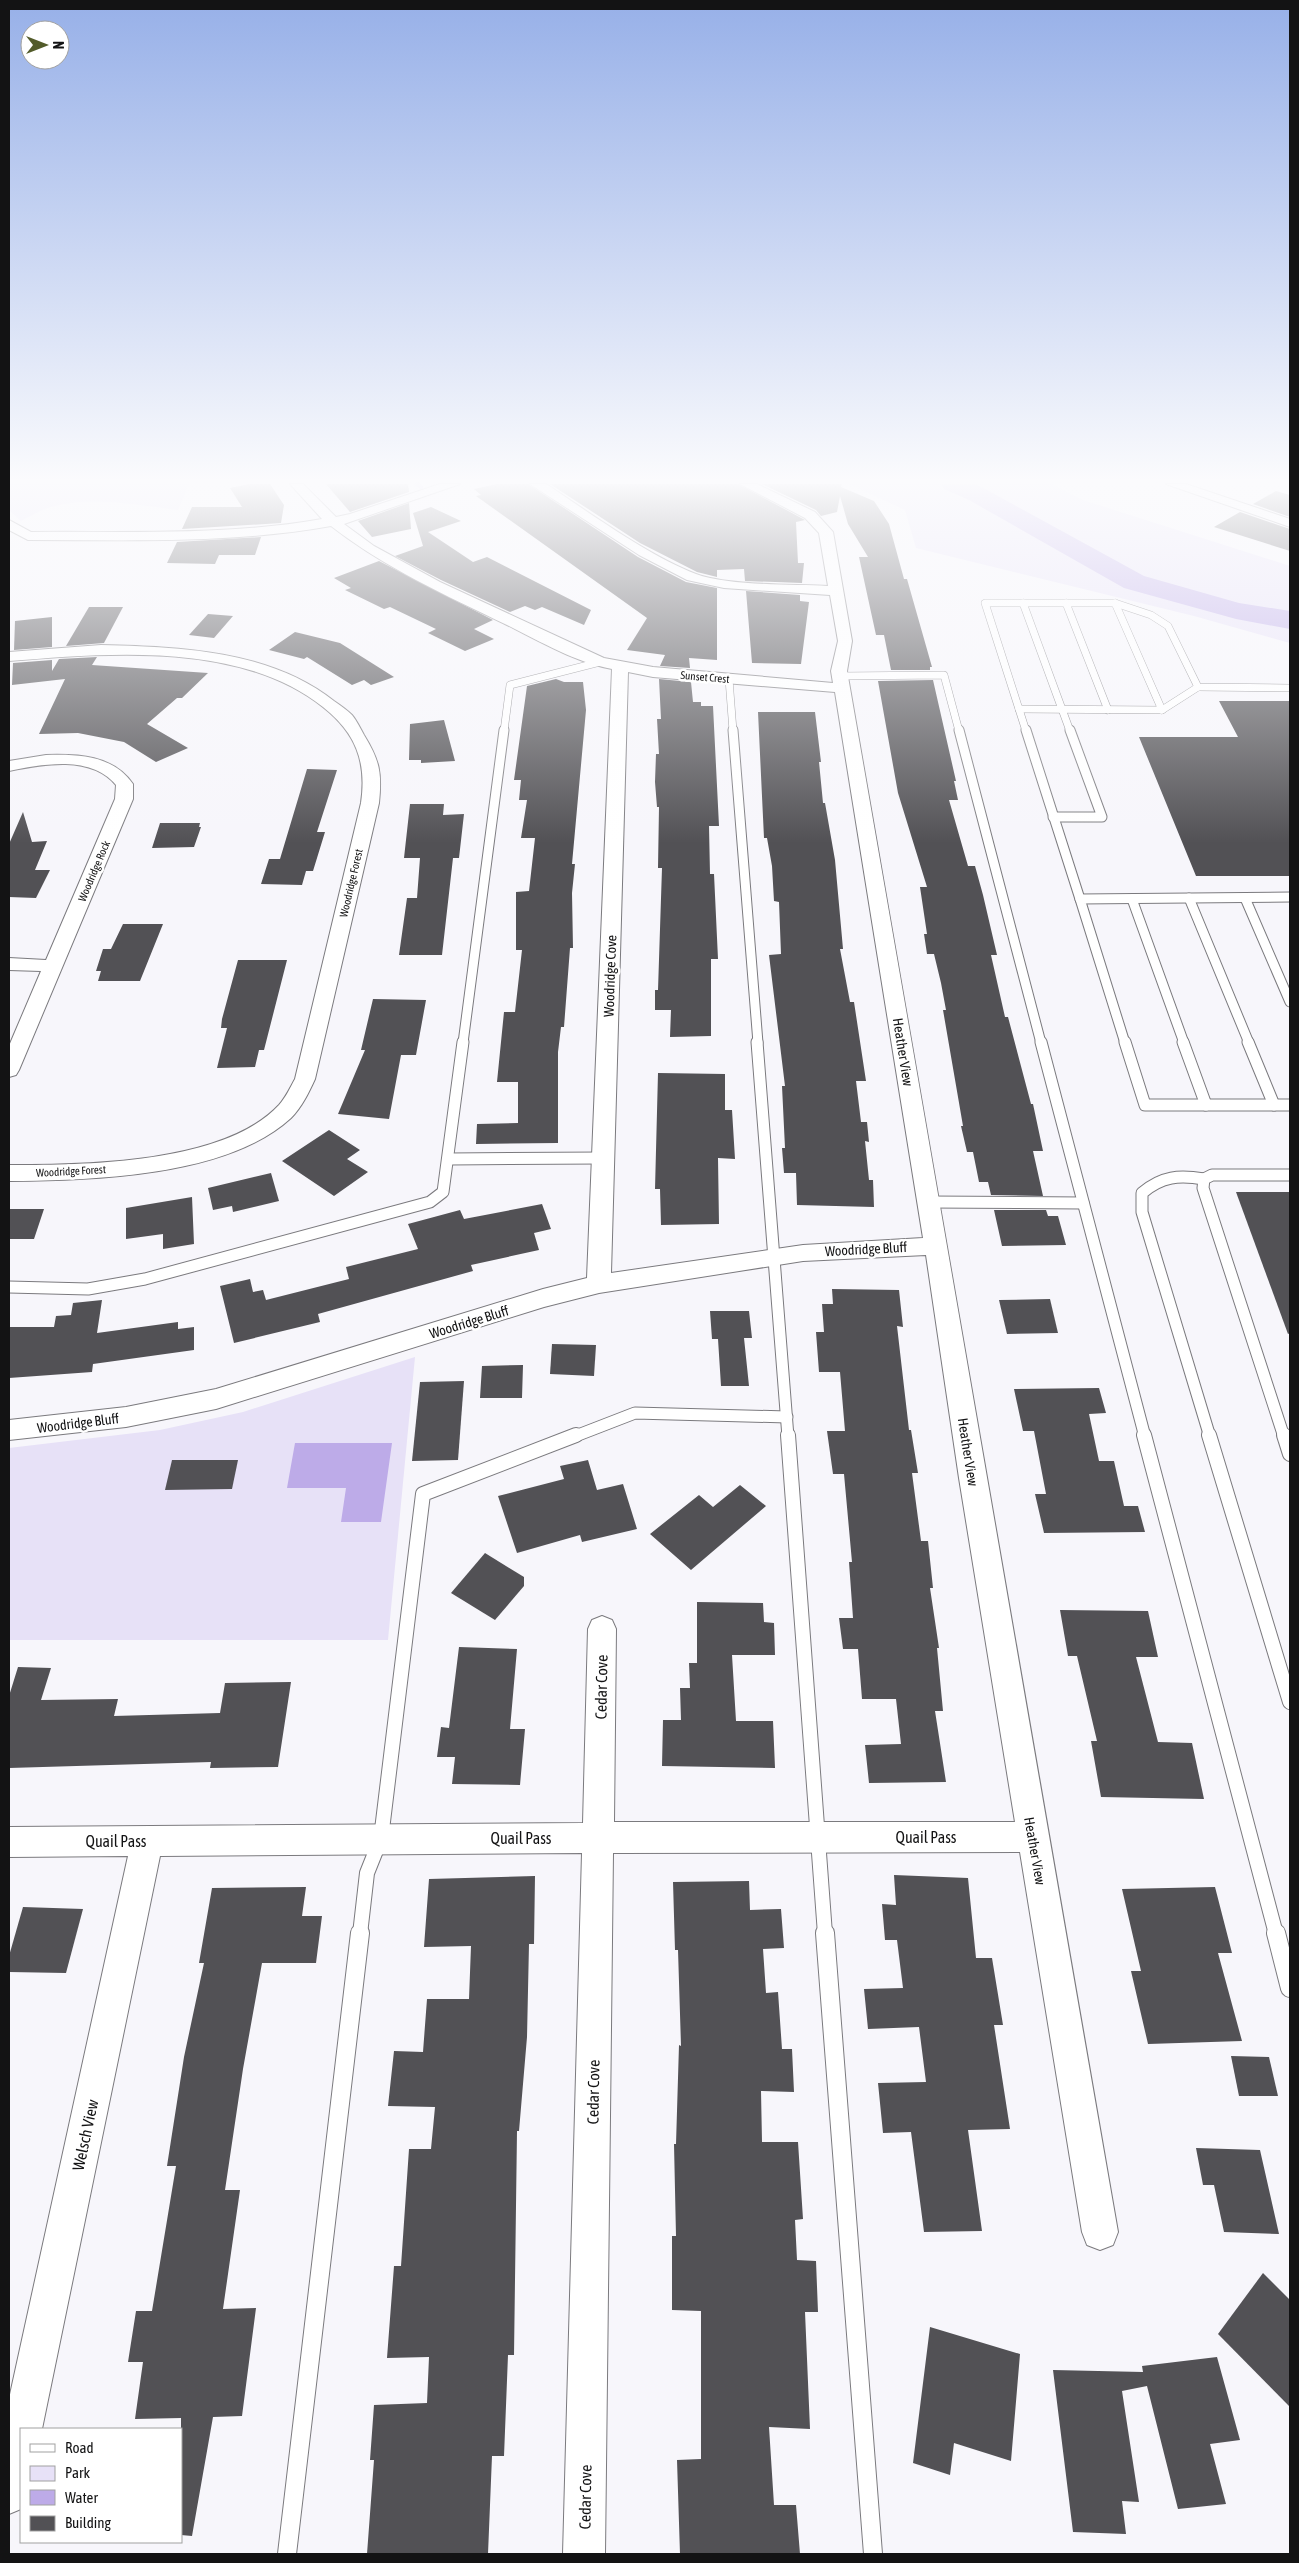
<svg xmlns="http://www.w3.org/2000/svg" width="1299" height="2563" font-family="'Asap Condensed',sans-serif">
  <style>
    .green { fill: #e7e1f7 }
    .water { fill: #bdabe8 }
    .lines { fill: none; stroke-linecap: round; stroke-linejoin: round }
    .stream { stroke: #bdabe8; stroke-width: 4.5 }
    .river { fill: #bdabe8; fill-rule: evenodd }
    .building { fill: #525155 }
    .lane-far4-casing { stroke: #7b7a7e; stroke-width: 8 }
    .lane-far3-casing { stroke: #7b7a7e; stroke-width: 11 }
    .lane-far2-casing { stroke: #7b7a7e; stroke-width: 13 }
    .lane-far1-casing { stroke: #7b7a7e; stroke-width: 16 }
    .lane-casing { stroke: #7b7a7e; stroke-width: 20 }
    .street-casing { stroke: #7b7a7e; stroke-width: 2 }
    .lane-far4 { stroke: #fff; stroke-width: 7 }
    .lane-far3 { stroke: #fff; stroke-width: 9 }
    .lane-far2 { stroke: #fff; stroke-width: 11 }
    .lane-far1 { stroke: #fff; stroke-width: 14 }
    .lane { stroke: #fff; stroke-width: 18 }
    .street { fill: #fff; fill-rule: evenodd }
    .labels { text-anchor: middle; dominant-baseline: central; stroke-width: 5; stroke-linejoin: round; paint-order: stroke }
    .far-street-label { font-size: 11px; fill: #131314; stroke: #fff }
    .street-label { font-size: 14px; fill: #131314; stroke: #fff }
    .near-street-label { font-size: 16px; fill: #131314; stroke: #fff }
  </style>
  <rect width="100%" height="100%" fill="#f7f6fb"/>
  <g class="green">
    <path d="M 9,484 L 189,484 L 178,510 C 136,505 87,495 45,509 C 37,512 29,517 21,521 L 9,510 Z"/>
    <polygon points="849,484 1052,484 1083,500 1290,566 1290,643 1194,616 916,548 905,510"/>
    <polygon points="415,1357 388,1640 9,1640 9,1448 160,1430 243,1412"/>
  </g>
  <polygon class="water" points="295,1443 392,1443 381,1522 341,1522 346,1488 287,1488"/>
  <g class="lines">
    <polyline class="stream" points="417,484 421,487"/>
    <polygon class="river" points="941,484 975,484 987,490 1144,576 1239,603 1290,611 1290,629 1236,619 1124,588 969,500 944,489"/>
  </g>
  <g class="building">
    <polygon points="249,484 270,484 284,505 281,523 182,529 192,507 242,507 230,488"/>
    <polygon points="326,484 408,484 409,492 350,512"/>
    <polygon points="497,484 528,484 638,557 686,582 717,588 717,660 689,658 690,668 660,666 665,655 627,650 647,618 476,496 481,495 474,489"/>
    <polygon points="550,484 738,484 805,520 796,522 798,563 804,563 802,583 745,581 744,569 717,570 717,577 697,572 640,543"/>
    <polygon points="762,484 842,484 841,487 874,501 889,524 904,579 907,579 932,667 930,667 930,670 891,670 884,635 876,635 859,557 868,557 848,524 840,496 837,512 821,516 816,510"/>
    <polygon points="1276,491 1290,495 1290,517 1253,504"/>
    <polygon points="409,503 411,529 372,537 358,521"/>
    <polygon points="431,507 461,521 428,532 473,562 487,557 591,610 584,625 542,607 535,610 525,606 510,612 441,580 395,556 423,546 413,513"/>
    <polygon points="1240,512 1290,529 1290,551 1214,527"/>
    <polygon points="261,537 255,555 219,555 215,564 167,563 177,542"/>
    <polygon points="379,561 493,620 474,629 494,639 465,651 428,633 436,629 390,607 384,609 345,590 351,588 334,578"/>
    <polygon points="746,591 800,595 800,601 809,602 801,664 752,663"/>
    <polygon points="89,607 123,607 104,643 66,646"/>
    <polygon points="208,614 233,616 214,638 189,635"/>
    <polygon points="52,617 52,647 14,650 15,621"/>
    <polygon points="295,632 340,643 394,677 371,685 364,680 352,685 307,657 304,659 269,650"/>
    <polygon points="97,657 92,665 208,673 182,698 177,698 147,724 188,748 156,762 124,742 78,733 39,734 65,679 12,685 13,663 52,660 52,671 59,659"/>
    <polygon points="556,679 564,682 583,682 586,710 572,864 575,864 572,893 573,948 570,948 564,1027 561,1027 558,1052 558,1143 476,1144 477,1124 518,1123 518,1082 497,1082 504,1012 515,1012 522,950 516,950 516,892 529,891 535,838 521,838 527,800 519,800 521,780 514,780 527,686"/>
    <polygon points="659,679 691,682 693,702 701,702 701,706 713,706 719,826 709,826 710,874 714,874 718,959 711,959 711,1036 670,1037 671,1010 655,1010 655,990 658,990 662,868 658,868 659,807 657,807 655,782 656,754 659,754 657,719 661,719"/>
    <polygon points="933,680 956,781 954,781 958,800 949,800 968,866 975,866 983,895 997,955 991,955 1005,1017 1008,1017 1031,1104 1033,1104 1043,1151 1033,1151 1043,1196 991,1195 988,1182 979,1182 973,1152 967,1152 961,1126 963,1126 943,1010 946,1010 941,983 934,954 927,954 924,934 927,934 920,887 927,887 898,793 878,681"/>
    <polygon points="1219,701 1290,701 1290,876 1196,876 1139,737 1238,737"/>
    <polygon points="758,712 815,712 821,762 819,762 823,803 825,803 835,860 843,949 840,949 850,1002 854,1002 866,1081 856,1081 861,1122 867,1122 869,1142 865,1141 869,1180 873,1180 874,1207 797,1205 796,1173 784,1173 782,1148 785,1148 782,1086 785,1086 769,955 781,954 779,902 774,901 772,866 767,838 764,838"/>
    <polygon points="444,720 455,761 421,763 421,760 409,760 410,724"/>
    <polygon points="307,769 337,770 317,832 325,832 313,871 306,871 302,885 261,884 269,859 280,859"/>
    <polygon points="410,804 444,804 443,815 464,814 459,858 453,858 442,955 399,955 407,898 417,898 420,858 404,858"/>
    <polygon points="23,812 32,842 47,841 35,870 50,870 36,898 9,897 9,844"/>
    <polygon points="160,823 200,823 199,827 201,827 194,847 152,848"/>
    <polygon points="123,924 163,924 140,981 98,981 101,971 96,971 103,949 111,949"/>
    <polygon points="238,960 287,960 264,1050 259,1050 255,1067 217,1068 227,1028 221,1028 222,1019"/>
    <polygon points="373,999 426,1000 416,1055 401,1055 389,1119 338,1114 365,1050 361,1050"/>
    <polygon points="658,1073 725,1074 725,1110 732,1110 735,1159 718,1158 719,1224 661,1225 660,1189 655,1189"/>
    <polygon points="329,1130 360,1150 347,1159 368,1172 334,1196 282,1161"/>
    <polygon points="271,1173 279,1201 233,1212 232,1206 213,1210 208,1188"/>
    <polygon points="1236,1192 1290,1192 1290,1333 1288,1334"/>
    <polygon points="192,1197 194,1244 163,1249 163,1234 126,1239 126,1208"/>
    <polygon points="542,1204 551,1229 534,1233 539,1250 471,1265 473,1271 318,1314 320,1322 234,1343 220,1286 250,1279 253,1292 263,1290 266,1300 349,1279 346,1267 418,1249 408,1224 460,1210 464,1219"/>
    <polygon points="9,1209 44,1209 34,1239 9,1239"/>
    <polygon points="994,1210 1046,1210 1048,1216 1058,1216 1066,1245 1002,1246"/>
    <polygon points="832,1289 899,1290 903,1327 897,1326 909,1430 911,1430 918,1473 912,1473 921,1541 928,1541 933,1588 930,1588 939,1648 937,1648 943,1711 935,1711 946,1782 869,1783 865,1745 901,1744 896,1699 862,1699 858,1649 843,1649 839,1618 853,1618 849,1562 852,1562 844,1474 833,1474 827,1431 845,1431 840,1372 819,1372 816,1332 824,1332 822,1304 833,1304"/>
    <polygon points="1050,1299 1058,1333 1007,1334 999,1300"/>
    <polygon points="102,1300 97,1333 178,1322 178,1329 194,1327 194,1350 93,1364 92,1372 9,1378 9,1327 54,1327 56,1316 71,1315 73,1303"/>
    <polygon points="710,1311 749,1311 752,1338 744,1338 749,1386 721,1386 718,1339 712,1339"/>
    <polygon points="552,1344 596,1345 594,1376 550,1374"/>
    <polygon points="523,1365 522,1398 480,1398 482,1366"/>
    <polygon points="464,1381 458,1460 412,1461 420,1382"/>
    <polygon points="1099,1388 1106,1413 1089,1414 1099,1461 1114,1461 1124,1506 1138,1506 1145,1532 1044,1533 1035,1494 1046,1494 1034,1431 1023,1431 1014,1389"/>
    <polygon points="172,1460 238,1460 232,1489 165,1490"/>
    <polygon points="588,1460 597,1490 623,1484 637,1529 582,1542 580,1535 517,1553 498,1496 564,1479 560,1466"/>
    <polygon points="740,1485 766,1506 691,1570 650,1534 699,1495 713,1507"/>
    <polygon points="485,1553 524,1577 524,1586 495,1620 451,1593"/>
    <polygon points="697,1602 763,1603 764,1622 774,1623 775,1655 732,1655 736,1721 773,1721 775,1768 662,1766 663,1720 681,1720 680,1688 690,1688 689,1663 697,1663"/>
    <polygon points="1060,1610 1148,1611 1158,1657 1136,1657 1158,1742 1192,1743 1204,1799 1101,1797 1091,1741 1097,1741 1077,1656 1068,1656"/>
    <polygon points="459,1647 517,1649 510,1729 525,1729 520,1785 452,1784 455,1757 437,1757 441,1727 449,1728"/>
    <polygon points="18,1667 51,1668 41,1700 118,1699 114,1716 220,1713 225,1683 291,1682 278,1767 210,1768 211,1762 9,1768 9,1696"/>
    <polygon points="894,1875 968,1878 976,1958 992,1958 1003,2025 994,2025 1010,2129 968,2130 982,2231 924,2232 911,2132 883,2133 878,2083 926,2082 919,2027 868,2029 864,1989 903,1988 897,1940 885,1940 882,1904 896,1905"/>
    <polygon points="535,1876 534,1944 529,1944 527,2037 519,2131 517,2131 514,2355 508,2355 504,2456 492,2456 488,2554 367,2554 374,2460 370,2460 374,2405 427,2403 429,2357 387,2358 394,2266 401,2266 409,2149 431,2149 435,2107 388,2106 394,2051 423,2052 427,1999 469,1999 471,1946 424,1947 429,1879"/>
    <polygon points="749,1881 750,1910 781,1909 784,1948 763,1949 766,1993 778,1992 782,2049 792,2049 794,2092 761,2091 762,2142 798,2142 803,2219 795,2220 797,2260 816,2261 818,2312 805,2312 810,2429 769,2427 774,2505 796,2505 800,2554 680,2554 677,2460 701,2459 701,2311 672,2310 672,2236 676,2236 674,2144 676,2144 679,2045 681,2046 678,1950 675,1950 673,1882"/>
    <polygon points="306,1887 302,1916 322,1916 316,1963 262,1963 243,2069 225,2190 240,2190 223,2309 256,2308 242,2416 213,2417 192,2536 181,2535 181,2418 135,2419 143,2362 128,2362 136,2311 152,2311 176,2166 167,2166 184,2057 204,1963 199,1963 212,1888"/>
    <polygon points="1215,1887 1232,1953 1218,1953 1242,2041 1148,2044 1131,1971 1141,1971 1122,1889"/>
    <polygon points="23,1907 83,1909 66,1973 9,1972 9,1956"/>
    <polygon points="1231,2056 1269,2057 1278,2096 1239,2096"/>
    <polygon points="1196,2148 1260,2150 1279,2234 1224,2232 1214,2185 1203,2185"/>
    <polygon points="1263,2273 1290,2300 1290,2407 1218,2334"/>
    <polygon points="930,2327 1020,2354 1011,2461 954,2443 950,2475 913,2463"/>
    <polygon points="1217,2357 1240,2440 1210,2444 1226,2504 1178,2509 1147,2386 1122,2391 1139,2502 1122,2501 1126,2534 1073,2532 1053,2370 1143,2372 1142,2366"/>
  </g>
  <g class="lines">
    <g class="lane-far4-casing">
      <g id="lane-far4">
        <polyline points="1023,603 1070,731"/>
        <polyline points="1066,603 1108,710"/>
        <polyline points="1115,603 1162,710"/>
        <polyline points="840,676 944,675 959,731"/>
        <polyline points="729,679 733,731"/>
        <polyline points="1019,709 1162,710 1198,687"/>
        <polyline points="504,731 510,685 600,662"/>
        <polyline points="1026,731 985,603 1115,603 1151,615 1168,626 1198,687 1290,688"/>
      </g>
    </g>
    <g class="lane-far3-casing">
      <g id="lane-far3">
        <polyline points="733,730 758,1043"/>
        <polyline points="959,730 1041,1043"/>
        <polyline points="1026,730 1080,899"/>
        <polyline points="1053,817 1102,817 1070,730"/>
        <polyline points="1189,898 1249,1043"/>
        <polyline points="1245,898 1290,1002"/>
        <polyline points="1132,899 1184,1043"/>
        <polyline points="463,1043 504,730"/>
        <polyline points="1125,1043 1080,899 1290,897"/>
      </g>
    </g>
    <g class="lane-far2-casing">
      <g id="lane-far2">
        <polyline points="757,1042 788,1437"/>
        <polyline points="1041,1042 1145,1437"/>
        <polyline points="1125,1042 1145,1105 1290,1105"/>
        <polyline points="1183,1042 1206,1105"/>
        <polyline points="1248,1042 1274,1105"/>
        <polyline points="449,1159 603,1158"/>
        <path d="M 1204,1179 C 1179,1175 1162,1176 1142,1193 L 1142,1212 L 1210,1437"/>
        <polyline points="928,1202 1083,1203"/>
        <polyline points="9,1287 88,1289 145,1279 430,1202 443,1192 463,1042"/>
        <polyline points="573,1437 635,1413 787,1417"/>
        <polyline points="1284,1437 1203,1188 1204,1179 1212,1175 1290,1175"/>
      </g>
    </g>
    <g class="lane-far1-casing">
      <g id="lane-far1">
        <polyline points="788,1435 825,1934"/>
        <polyline points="1144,1435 1276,1934"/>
        <polyline points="1209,1435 1290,1702"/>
        <polyline points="1284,1435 1290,1454"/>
        <polyline points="360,1934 367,1873 381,1838 423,1494 576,1435"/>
      </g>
    </g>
    <g class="lane-casing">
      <g id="lane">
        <polyline points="825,1933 873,2554"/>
        <polyline points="1276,1933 1290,1988"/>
        <polyline points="287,2554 360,1933"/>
      </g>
    </g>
    <g class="street-casing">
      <g id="street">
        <path d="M 290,484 L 303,484 L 336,517 L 350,514 L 440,484 L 460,484 L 344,524 L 374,546 L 440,582 L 604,658 L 653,667 L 833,683 L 831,671 L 838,641 L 830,595 L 724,588 L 687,580 L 639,555 L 530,484 L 546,484 C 590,513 647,555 696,574 C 728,586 792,584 828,586 L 819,533 L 805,518 L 740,484 L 757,484 L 815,512 L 833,532 L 852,641 L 847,671 C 938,1191 1027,1712 1118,2232 L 1113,2245 L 1100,2250 L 1087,2245 L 1082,2232 L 1020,1852 L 613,1853 L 605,2554 L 563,2554 L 582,1853 L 160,1856 L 42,2429 L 21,2429 L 21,2509 L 9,2514 L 9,2399 L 128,1856 L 9,1857 L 9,1827 L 583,1823 L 588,1629 L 592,1620 L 602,1616 L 612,1620 L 616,1629 L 614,1822 L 1015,1822 L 959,1478 L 926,1255 L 803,1261 L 599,1293 L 544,1307 L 216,1409 L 126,1427 L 9,1440 L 9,1420 L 126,1407 L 216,1389 L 543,1289 L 587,1278 L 612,669 C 575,662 541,642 507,625 C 445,595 385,568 331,526 C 231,544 129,540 28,540 L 9,530 L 9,520 L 31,532 C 128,531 226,536 322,519 ZM 628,672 L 653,677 L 835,692 L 923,1238 L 803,1245 L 611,1273 Z"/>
        <polygon points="1166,484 1186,484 1290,519 1290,527"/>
        <path d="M 101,645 C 180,647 270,650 334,701 C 340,705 347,710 352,715 C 357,721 360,728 364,735 C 380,761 382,773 379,803 L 315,1079 C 309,1092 302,1107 291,1118 C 227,1177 92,1180 9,1181 L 9,1165 C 85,1165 224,1164 279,1105 C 286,1097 290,1088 295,1079 L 361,803 C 367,762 356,733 323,707 C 240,641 108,653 9,661 L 9,652 Z"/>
        <path d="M 46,755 C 78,754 113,755 133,784 L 133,799 L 19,1070 L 16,1075 L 9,1077 L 9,1046 L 41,971 L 9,970 L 9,958 L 46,960 L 115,799 L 116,785 C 91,755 43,764 9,771 L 9,761 Z"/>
      </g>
    </g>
    <use href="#lane-far4" class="lane-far4"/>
    <use href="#lane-far3" class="lane-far3"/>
    <use href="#lane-far2" class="lane-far2"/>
    <use href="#lane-far1" class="lane-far1"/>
    <use href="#lane" class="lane"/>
    <use href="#street" class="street"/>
  </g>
  <linearGradient id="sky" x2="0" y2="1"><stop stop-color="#97b0e8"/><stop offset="0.57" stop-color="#fbfbfd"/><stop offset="1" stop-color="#fbfbfd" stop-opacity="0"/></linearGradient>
  <rect width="1299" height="843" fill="url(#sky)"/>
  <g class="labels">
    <g class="far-street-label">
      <text transform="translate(705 677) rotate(5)">Sunset Crest</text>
      <text transform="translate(94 871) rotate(-67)">Woodridge Rock</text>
      <text transform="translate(351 883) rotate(-77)">Woodridge Forest</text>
      <text transform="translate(71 1171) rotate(-3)">Woodridge Forest</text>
    </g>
    <g class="street-label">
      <text transform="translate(610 976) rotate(-88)">Woodridge Cove</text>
      <text transform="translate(903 1052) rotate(81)">Heather View</text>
      <text transform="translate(866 1249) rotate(-3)">Woodridge Bluff</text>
      <text transform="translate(469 1322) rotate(-17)">Woodridge Bluff</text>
      <text transform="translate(78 1423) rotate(-7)">Woodridge Bluff</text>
      <text transform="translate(968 1452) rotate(81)">Heather View</text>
      <text transform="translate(1035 1851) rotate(80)">Heather View</text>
    </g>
    <g class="near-street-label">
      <text transform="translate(601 1687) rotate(-89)">Cedar Cove</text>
      <text x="926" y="1837">Quail Pass</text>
      <text x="521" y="1838">Quail Pass</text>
      <text x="116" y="1841">Quail Pass</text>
      <text transform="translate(593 2092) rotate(-89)">Cedar Cove</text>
      <text transform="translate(85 2135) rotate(-78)">Welsch View</text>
      <text transform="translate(585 2497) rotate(-89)">Cedar Cove</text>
    </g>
  </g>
  <rect width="1299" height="2563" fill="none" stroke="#131314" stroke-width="20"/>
  <rect x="20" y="2428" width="162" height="115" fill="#ffffff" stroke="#a1a1a1"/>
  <rect x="30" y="2444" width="25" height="8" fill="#ffffff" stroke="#a1a1a1"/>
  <text x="65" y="2453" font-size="15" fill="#131314">Road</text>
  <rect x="30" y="2466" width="25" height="15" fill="#e7e1f7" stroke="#a1a1a1"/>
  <text x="65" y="2478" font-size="15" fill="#131314">Park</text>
  <rect x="30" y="2490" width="25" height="15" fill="#bdabe8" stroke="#a1a1a1"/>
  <text x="65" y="2503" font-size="15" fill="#131314">Water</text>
  <rect x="30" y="2516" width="25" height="15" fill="#525155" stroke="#a1a1a1"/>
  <text x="65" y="2528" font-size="15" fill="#131314">Building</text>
  <g transform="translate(45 45) rotate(90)"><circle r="24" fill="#ffffff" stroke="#a1a1a1"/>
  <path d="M0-4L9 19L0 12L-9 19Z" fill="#525b2a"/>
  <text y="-8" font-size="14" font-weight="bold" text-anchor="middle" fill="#131314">N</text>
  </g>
</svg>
